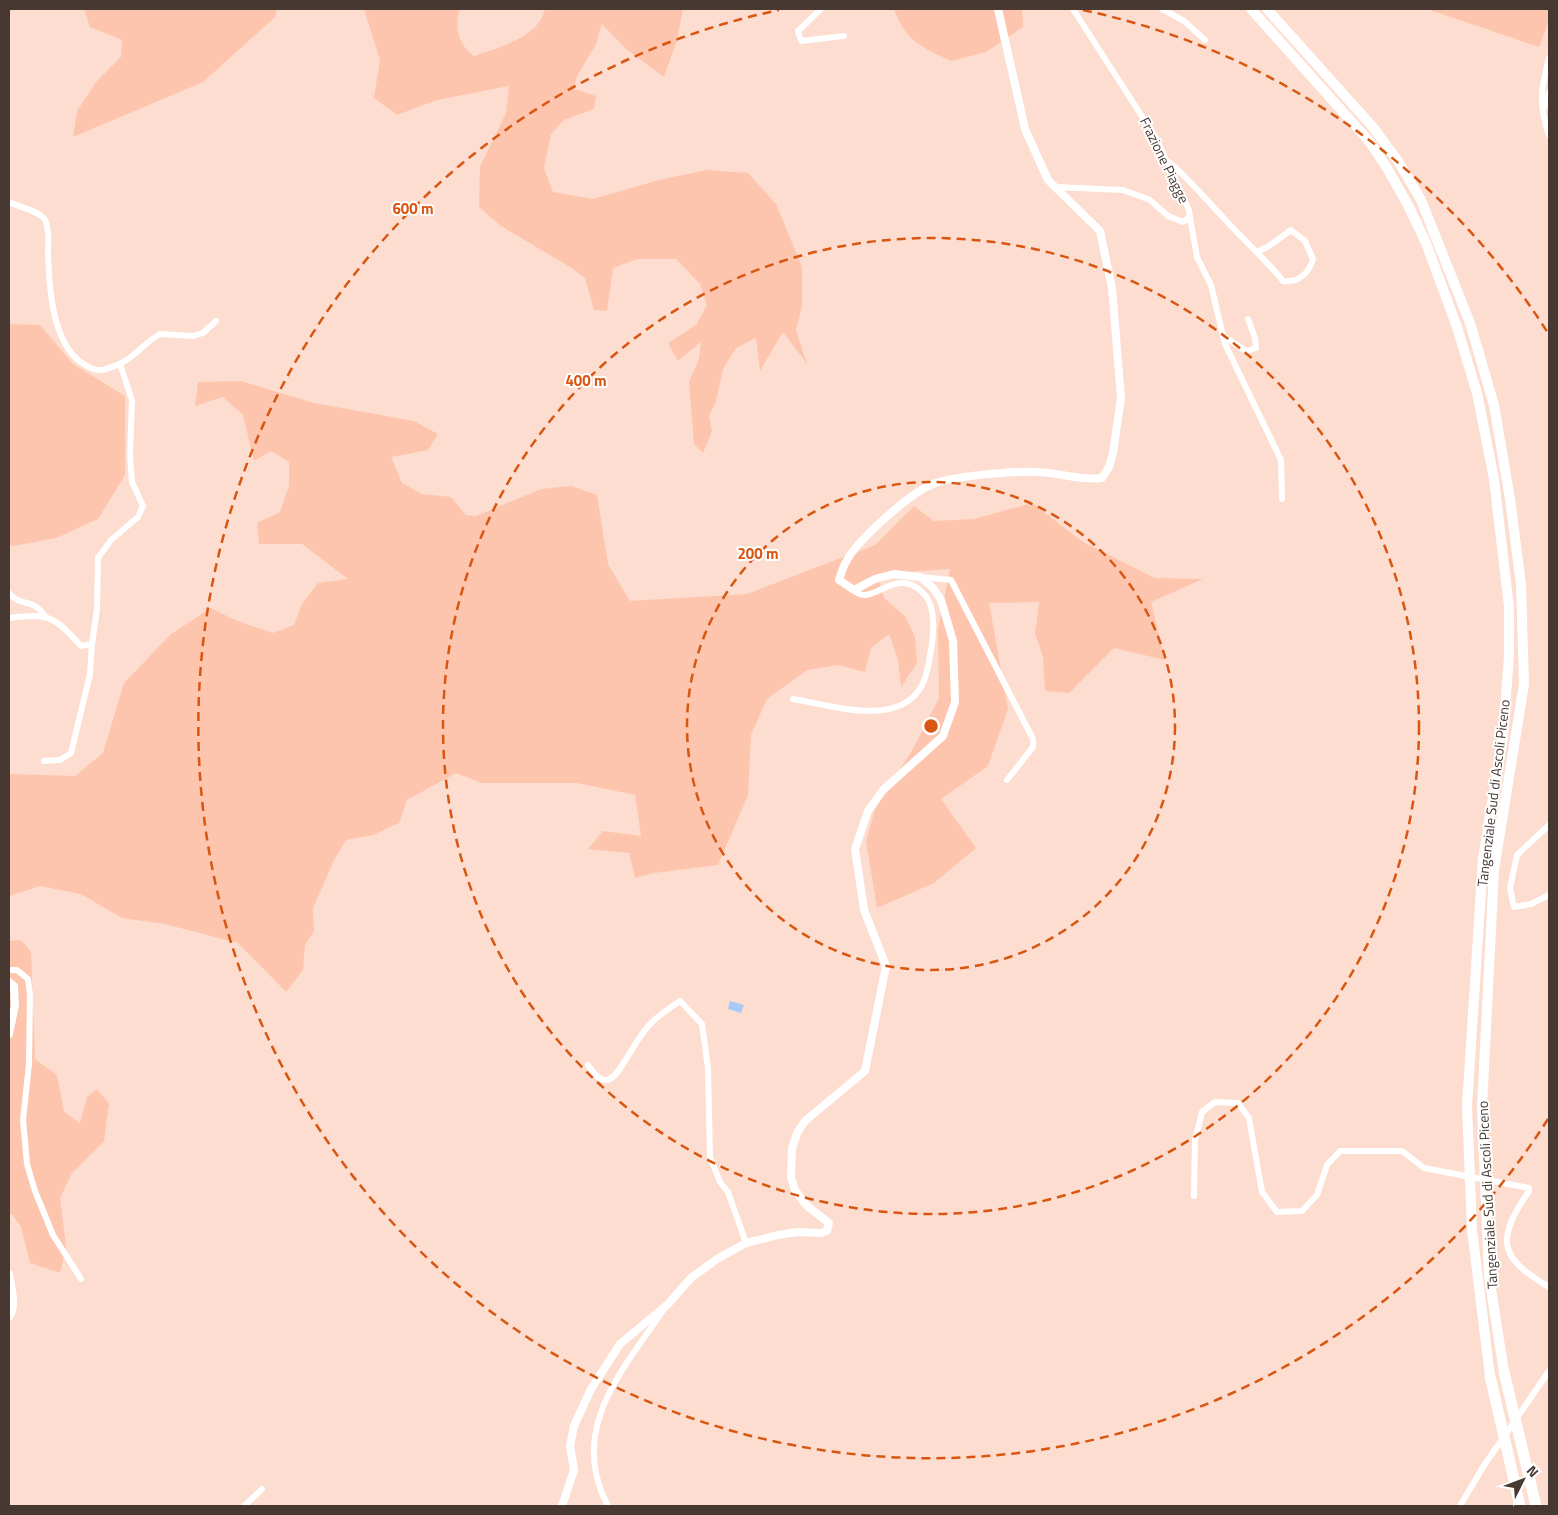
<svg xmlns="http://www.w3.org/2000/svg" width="1558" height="1515" font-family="'Titillium Web',sans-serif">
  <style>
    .green { fill: #fdc5ad }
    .water { fill: #a8caf8 }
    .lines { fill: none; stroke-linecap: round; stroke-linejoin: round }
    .minor { stroke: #fff; stroke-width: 6 }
    .tertiary { stroke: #fff; stroke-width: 8 }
    .trunk { stroke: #fff; stroke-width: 10 }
    .motorway { stroke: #fff; stroke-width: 11 }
    .ring { fill: none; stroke: #d85610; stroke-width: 2.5; stroke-dasharray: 9 6 }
    .labels { text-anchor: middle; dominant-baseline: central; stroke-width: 4; stroke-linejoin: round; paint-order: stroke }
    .street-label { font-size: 14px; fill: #473831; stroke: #fff }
    .centre { fill: #d85610; stroke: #fff; stroke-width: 2.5 }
    .ring-label { font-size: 15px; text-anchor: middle; font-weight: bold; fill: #d85610; stroke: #fff; stroke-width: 4; stroke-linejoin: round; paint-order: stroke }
  </style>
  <rect width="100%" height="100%" fill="#fdddcf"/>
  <g class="green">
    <polygon points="84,9 277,9 275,17 203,82 73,137 77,111 96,82 121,57 122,40 90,27"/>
    <path d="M 364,9 L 460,9 C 454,27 458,45 474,56 C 498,47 539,38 545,9 L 683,9 L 677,40 L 664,77 L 626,49 L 602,24 L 596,44 L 577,76 L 574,89 L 596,96 L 594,109 L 564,120 L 551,134 L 544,168 L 553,192 L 593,199 L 659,180 L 707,170 L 748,173 L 776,204 L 802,267 L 802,306 L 796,330 L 807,364 L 783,332 L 760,371 L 756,338 L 736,348 L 723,369 L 716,401 L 709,416 L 712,431 L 703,453 L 694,444 L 689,382 L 699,359 L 701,342 L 678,361 L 668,343 L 696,325 L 707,305 L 700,284 L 676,259 L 637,259 L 613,268 L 607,311 L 594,310 L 585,278 L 570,267 L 501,226 L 479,207 L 480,167 L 506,113 L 509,86 L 437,100 L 397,115 L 374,98 L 380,60 Z"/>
    <path d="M 894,9 L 1022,9 L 1023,27 L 986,52 L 951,61 C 922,47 906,42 894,9 Z"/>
    <polygon points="1427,9 1549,9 1549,21 1539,47"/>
    <polygon points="9,324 40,325 73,364 125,396 125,475 98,519 56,538 13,546 9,544"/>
    <polygon points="241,381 314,403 414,421 438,434 428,450 391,457 402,483 422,494 451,497 466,515 476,516 541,489 572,486 597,495 608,564 630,601 747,594 875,545 914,506 934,521 974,519 1032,503 1083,542 1155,578 1203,579 1151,602 1165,660 1114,648 1069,693 1045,691 1043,656 1035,634 1039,602 989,603 1008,709 988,766 941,799 976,848 934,883 877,908 866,841 875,809 914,747 939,698 938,629 950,569 877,574 884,598 905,616 915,637 917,663 901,687 898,659 889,634 871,648 865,672 838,665 807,670 767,699 751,735 748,795 718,865 654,873 635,878 629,853 588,849 603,831 641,836 635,795 577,783 482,783 456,773 407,800 399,823 373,835 346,840 334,860 313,908 314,931 305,945 303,970 286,992 238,943 165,924 122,918 81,894 40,886 9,896 9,774 75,776 103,753 124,683 171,634 211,608 235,620 273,633 294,625 302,604 318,583 348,579 302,544 259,544 257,523 280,512 289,486 289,462 271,451 254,461 243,415 223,397 195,406 198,382"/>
    <polygon points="21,940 31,952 35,1059 57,1075 64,1112 80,1123 87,1097 97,1089 109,1104 104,1141 72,1173 60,1198 66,1247 60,1273 30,1263 21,1227 12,1214 9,1214 9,941"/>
  </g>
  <polygon class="water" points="730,1001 744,1005 741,1013 728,1009"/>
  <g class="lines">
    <g class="minor">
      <polyline points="821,9 798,31 801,41 844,36"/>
      <polyline points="1162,9 1184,21 1205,40"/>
      <path d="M 1549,58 C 1541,88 1538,105 1549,135"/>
      <polyline points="1544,109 1549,92"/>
      <path d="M 1169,162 C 1192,182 1212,206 1233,228 C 1250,246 1268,262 1283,281 C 1299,283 1309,273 1313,259 L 1305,241 L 1291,230 L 1269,246 L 1257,252"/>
      <polyline points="1056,187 1123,190 1150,200 1168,216 1183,222 1190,217 1189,210 1156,138 1073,9"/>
      <path d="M 9,202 C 19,207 40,211 45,220 C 50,228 48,245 48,254 C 49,286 52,343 82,363 C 90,368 97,372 106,369 C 134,361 139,346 160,334 L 193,336 L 203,333 L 216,321"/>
      <polyline points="1190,217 1197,257 1211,285 1225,344 1281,460 1282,499"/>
      <polyline points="1225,337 1246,351 1256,348 1255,338 1248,319"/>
      <polyline points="920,577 951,580 1033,739 1033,747 1007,780"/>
      <path d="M 9,593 C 21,608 31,596 46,617"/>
      <path d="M 9,618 C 49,613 54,616 81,646 L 92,644 L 97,609 L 98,558 L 111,540 L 138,517 L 143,506 L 132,482 L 130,455 L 132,400 L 120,364"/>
      <path d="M 793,699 C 831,705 897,728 921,687 C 928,675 930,656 932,643 C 934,627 935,603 922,592 C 895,565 871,609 854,590"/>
      <polyline points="44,761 60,760 71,753 90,674 92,644"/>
      <polyline points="1549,825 1517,855 1510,888 1514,907 1531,904 1549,895"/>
      <polyline points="9,970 17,970 28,979 30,995 29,1064 23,1120 27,1164 35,1191 53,1235 81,1279"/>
      <path d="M 588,1065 C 592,1070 597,1080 605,1080 C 615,1081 623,1063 628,1056 C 646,1026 651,1020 680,1001 L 702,1024 L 708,1069 L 710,1157 L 720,1182 L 728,1192 L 746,1243"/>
      <path d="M 1194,1196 L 1195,1140 L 1202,1112 L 1215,1102 L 1238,1103 L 1249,1118 L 1262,1192 L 1277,1212 L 1302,1211 L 1317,1195 L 1327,1165 L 1340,1151 L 1402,1151 L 1424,1168 L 1529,1188 L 1529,1191 C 1496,1240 1498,1257 1549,1287"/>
      <polyline points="244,1506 262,1489"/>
      <path d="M 608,1506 C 567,1429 623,1370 664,1309"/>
      <polyline points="1460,1506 1483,1467 1549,1371"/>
    </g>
    <g class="tertiary">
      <polyline points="9,982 14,986 15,1005 9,1034"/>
      <path d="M 9,1274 C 11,1286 17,1306 9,1317"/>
      <path d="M 562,1506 L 574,1470 L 570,1446 L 574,1426 L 591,1389 L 620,1344 L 668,1304 L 691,1278 L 717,1259 L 746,1243 L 778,1235 L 797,1232 L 821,1233 L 827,1231 L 829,1223 L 806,1205 L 795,1190 L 791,1177 L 792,1149 L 797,1133 L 805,1121 L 865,1071 L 886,966 L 864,910 L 855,849 L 868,811 L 883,790 L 943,736 L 955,702 L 953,641 L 941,600 L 933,588 L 920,577 L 894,574 L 875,579 L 854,590 L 839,580 C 841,574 843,567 846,562 C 857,540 910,493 933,484 C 953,476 1012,471 1035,472 C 1058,472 1080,481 1102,478 L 1109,467 L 1113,453 L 1121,398 L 1112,288 L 1100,231 L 1048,180 L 1025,129 L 998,9"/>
    </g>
    <g class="trunk">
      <polyline points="1251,9 1369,141 1387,168 1408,205 1426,243 1457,327 1477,393 1494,479 1509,607 1509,656 1503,736 1483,859 1467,1106 1472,1230 1490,1376"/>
      <polyline points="1267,9 1372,126 1398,161 1421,200 1470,323 1494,405 1510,499 1521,584 1524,684 1494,870 1482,1107 1489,1276 1504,1372"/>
    </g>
    <g class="motorway">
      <polyline points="1504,1372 1536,1506"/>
      <polyline points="1490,1376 1520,1506"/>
    </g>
  </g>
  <g class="ring">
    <circle cx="931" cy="726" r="244"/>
    <circle cx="931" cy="726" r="488"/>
    <path d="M1548 1119A732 732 0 1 1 779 10M1083 10A732 732 0 0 1 1548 333"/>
  </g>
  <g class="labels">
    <g class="street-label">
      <text transform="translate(1165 160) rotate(64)">Frazione Piagge</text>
      <text transform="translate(1493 793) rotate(-83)">Tangenziale Sud di Ascoli Piceno</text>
      <text transform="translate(1487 1195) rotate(-93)">Tangenziale Sud di Ascoli Piceno</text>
    </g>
  </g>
  <circle cx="931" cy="726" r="8" class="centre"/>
  <g class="ring-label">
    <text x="413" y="214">600 m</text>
    <text x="586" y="386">400 m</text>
    <text x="758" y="559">200 m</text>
  </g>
  <rect width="1558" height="1515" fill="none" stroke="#473831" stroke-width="20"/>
  <g transform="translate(1523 1480) rotate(48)" stroke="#ffffff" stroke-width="4" paint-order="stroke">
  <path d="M0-4L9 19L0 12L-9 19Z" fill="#473831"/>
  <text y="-8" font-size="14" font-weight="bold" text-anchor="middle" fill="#473831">N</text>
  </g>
</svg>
